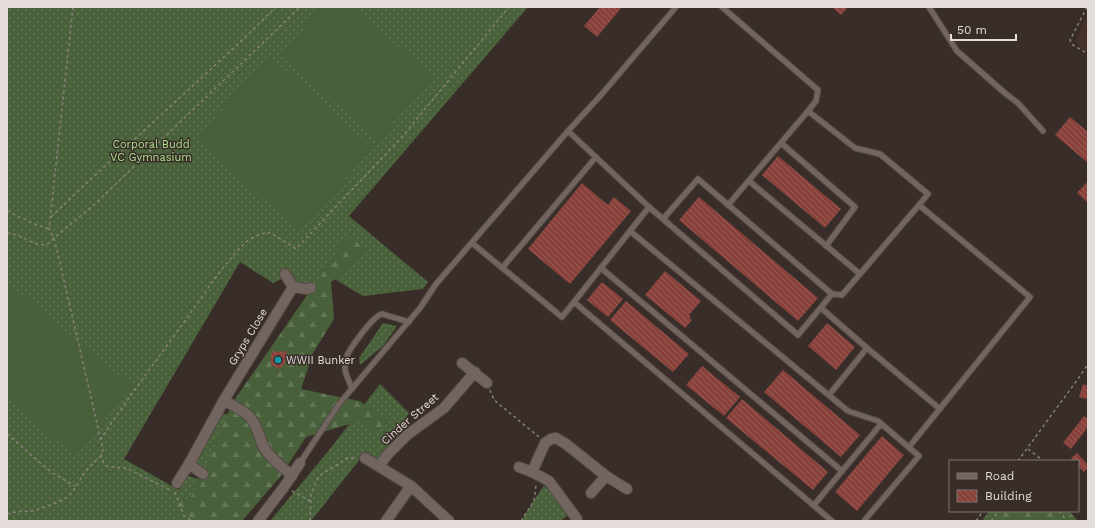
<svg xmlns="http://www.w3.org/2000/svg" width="1095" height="528" font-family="'Work Sans',sans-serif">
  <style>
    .built { fill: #45332b }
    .grass { fill: url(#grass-dots) }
    .forest { fill: url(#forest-firs) }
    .garden { fill: #49613a }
    .building { fill: url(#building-back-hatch) }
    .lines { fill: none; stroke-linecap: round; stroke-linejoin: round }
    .service-casing { stroke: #524945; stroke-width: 7 }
    .minor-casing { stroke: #524945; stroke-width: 12 }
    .path { stroke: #887f7b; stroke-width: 1.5; stroke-dasharray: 3 3; stroke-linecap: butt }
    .service { stroke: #72655f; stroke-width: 5 }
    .minor { stroke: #72655f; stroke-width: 10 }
    .culture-dot { fill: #0f9aa8; stroke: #382d28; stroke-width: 1.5 }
    .labels { text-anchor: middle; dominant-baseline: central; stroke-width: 3; stroke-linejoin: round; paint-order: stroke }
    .park-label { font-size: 11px; fill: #aae089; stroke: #382d28 }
    .street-label { font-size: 11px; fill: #e4dcd9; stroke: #382d28 }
    .poi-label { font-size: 11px; fill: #e4dcd9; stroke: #382d28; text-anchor: start }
  </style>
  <defs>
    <pattern id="grass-dots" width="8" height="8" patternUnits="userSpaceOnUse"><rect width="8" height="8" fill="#49613a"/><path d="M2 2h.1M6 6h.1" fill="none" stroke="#637756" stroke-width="1.8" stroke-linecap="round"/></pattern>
    <pattern id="forest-firs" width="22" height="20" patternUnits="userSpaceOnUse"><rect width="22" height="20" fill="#49613a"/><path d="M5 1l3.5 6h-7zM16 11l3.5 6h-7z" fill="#637756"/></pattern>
    <pattern id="building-back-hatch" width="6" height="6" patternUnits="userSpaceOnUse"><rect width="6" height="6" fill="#89423b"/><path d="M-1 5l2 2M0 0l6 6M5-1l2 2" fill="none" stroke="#9a5d57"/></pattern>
  </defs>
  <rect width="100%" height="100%" fill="#382d28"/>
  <polygon class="built" points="1088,11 1088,53 1081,49 1076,41"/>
  <g class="grass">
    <polygon points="7,7 528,7 349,216 428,282 423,289 363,296 326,274 310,288 300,289 288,276 273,283 240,262 124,459 179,490 188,476 202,480 197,468 197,458 223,414 231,414 195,521 7,521"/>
    <polygon points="383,323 397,326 383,346 360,365 359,358"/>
    <polygon points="380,384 409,413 380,459 364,454 311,521 270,521 330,449"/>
    <polygon points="544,485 570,514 560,521 521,521"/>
  </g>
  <g class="forest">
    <polygon points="348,236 367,249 359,261 331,282 334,319 313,353 301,389 359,401 390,420 374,436 360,421 306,437 280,477 242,521 177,521 179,502 187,506 233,402"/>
    <polygon points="989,511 1069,511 1078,521 982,521"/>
  </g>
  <g class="garden">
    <polygon points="322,7 352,7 433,76 379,140 280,56"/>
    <polygon points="270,56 373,148 299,231 196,139"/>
    <polygon points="12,286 132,386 74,455 7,399 7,292"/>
  </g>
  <g class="building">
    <polygon points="600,7 622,7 597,37 584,26"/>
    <polygon points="832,7 848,7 841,15"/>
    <polygon points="1070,117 1088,132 1088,163 1055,135"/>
    <polygon points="778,156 841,209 825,228 762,175"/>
    <polygon points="1088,181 1088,203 1077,193"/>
    <polygon points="582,183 608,205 614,197 631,211 570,284 528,249"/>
    <polygon points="699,197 818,298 798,321 679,220"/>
    <polygon points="665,271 701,301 689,315 691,316 689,318 692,320 685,328 645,295"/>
    <polygon points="602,282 623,299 608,317 587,300"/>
    <polygon points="626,301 689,354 673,372 610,320"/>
    <polygon points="827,323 855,347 836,370 808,346"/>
    <polygon points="273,351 278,352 287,351 285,363 280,369 271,365 271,356"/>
    <polygon points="702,366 740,397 724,416 686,385"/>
    <polygon points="783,370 860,435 841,457 764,392"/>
    <polygon points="1083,384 1088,386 1088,394 1086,399 1079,397"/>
    <polygon points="742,399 828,472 813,490 726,418"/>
    <polygon points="1084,416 1088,419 1088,427 1071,449 1063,443"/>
    <polygon points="882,436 904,455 857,511 835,492"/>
    <polygon points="1077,453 1088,465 1088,468 1084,472 1078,466 1078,461 1073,461 1071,458"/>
  </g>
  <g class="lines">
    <g class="service-casing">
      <g id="service">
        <polyline points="722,7 818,90 816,101 808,111"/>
        <polyline points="929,7 957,51 1006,94 1018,103 1043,131"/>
        <polyline points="568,131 649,207 798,335 832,294 698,179 663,219"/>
        <polyline points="781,143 855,207 826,246"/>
        <polyline points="749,181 860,274"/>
        <polyline points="728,205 808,111 855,148 880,154 928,194 919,205"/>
        <polyline points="630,231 848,411 878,421 919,456 864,521"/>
        <polyline points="472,243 562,317 574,302 832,521"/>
        <polyline points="502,268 596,157"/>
        <polyline points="601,268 842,471"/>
        <polyline points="832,294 842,295 919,205 1030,297 909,447"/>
        <polyline points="574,302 649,207"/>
        <polyline points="821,308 867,348 940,409"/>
        <path d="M 352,389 C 350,382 345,375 345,368 C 345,365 346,361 346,358 C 349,349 373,316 382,314 L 409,322"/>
        <polyline points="829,395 867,348"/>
        <polyline points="300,463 339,404 420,308 436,284 568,131 601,95 676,7"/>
        <polyline points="814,505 881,424"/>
      </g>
    </g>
    <g class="minor-casing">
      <g id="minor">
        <polyline points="285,274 293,287"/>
        <polyline points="462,363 487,383"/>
        <polyline points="365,458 411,486 449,521"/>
        <polyline points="189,464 203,474"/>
        <polyline points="379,466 388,454 407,435 444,408 475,372"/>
        <polyline points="519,467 532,472 549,481 577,519"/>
        <polyline points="532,472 545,443 551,439 556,438 566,444 606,476 591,493"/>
        <path d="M 292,476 C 283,467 272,460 265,449 C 259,440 258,426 250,417 C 245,411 231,405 224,400 L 293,287 L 306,289 L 311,288"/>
        <polyline points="606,476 627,489"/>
        <polyline points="177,483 189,464 224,400"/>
        <polyline points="258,521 284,487 300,463"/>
        <polyline points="386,521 411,486"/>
      </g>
    </g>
    <g class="path">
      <polyline points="73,7 49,229 54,238 103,449 101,456 105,465 109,467 126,468 170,490"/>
      <polyline points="1087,7 1070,40 1073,45 1088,54"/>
      <polyline points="7,211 37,225 49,229"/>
      <path d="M 51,217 C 125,146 203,79 276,7"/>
      <path d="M 7,233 C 20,233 36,248 47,244 C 50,243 52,240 54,238 L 96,203 L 300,7"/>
      <polyline points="490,390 494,400 539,437"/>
      <polyline points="7,434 51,472 75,486"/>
      <path d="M 100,440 C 128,398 158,358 187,318 C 205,293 222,266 243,245 C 249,238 259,235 267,232 L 276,236 L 296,249 L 402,137 L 509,7"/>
      <polyline points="1028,449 1041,459 1041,461"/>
      <polyline points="1018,461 1047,421 1078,379 1088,364"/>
      <polyline points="292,491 310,501"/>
      <polyline points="175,492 184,516 193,521"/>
      <polyline points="1059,511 1067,521"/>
      <path d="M 7,514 C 15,511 23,512 32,511 C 40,509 60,502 67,497 C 73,493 76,486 80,480 C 85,471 93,463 101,456"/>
      <polyline points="310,521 311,494 319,476 348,458 355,458"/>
      <polyline points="521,521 534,501 536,485"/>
      <polyline points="976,521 983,511"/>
      <polyline points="991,521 999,511"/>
    </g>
    <use href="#service" class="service"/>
    <use href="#minor" class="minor"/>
  </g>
  <circle class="culture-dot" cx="278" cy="360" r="4"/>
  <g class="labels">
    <g class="park-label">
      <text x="151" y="144">Corporal Budd<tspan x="151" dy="13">VC Gymnasium</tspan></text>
    </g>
    <g class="street-label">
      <text transform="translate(248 337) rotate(-59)">Gryps Close</text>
      <text transform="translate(410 419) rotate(-41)">Cinder Street</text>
    </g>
    <g class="poi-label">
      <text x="286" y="360">WWII Bunker</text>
    </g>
  </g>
  <rect width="1095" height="528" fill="none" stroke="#e4dcd9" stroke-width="16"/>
  <rect x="949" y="460" width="130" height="52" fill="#382d28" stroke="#7d736f"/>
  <rect x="957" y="473" width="20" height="6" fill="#72655f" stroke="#7d736f"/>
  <text x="985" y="480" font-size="12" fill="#e4dcd9">Road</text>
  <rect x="957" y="490" width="20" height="12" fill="url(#building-back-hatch)" stroke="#7d736f"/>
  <text x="985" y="500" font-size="12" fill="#e4dcd9">Building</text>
  <path d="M951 34v6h65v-6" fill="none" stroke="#e4dcd9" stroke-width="2"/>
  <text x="957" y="34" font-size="12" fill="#e4dcd9" stroke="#382d28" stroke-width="3" paint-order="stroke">50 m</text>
</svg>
